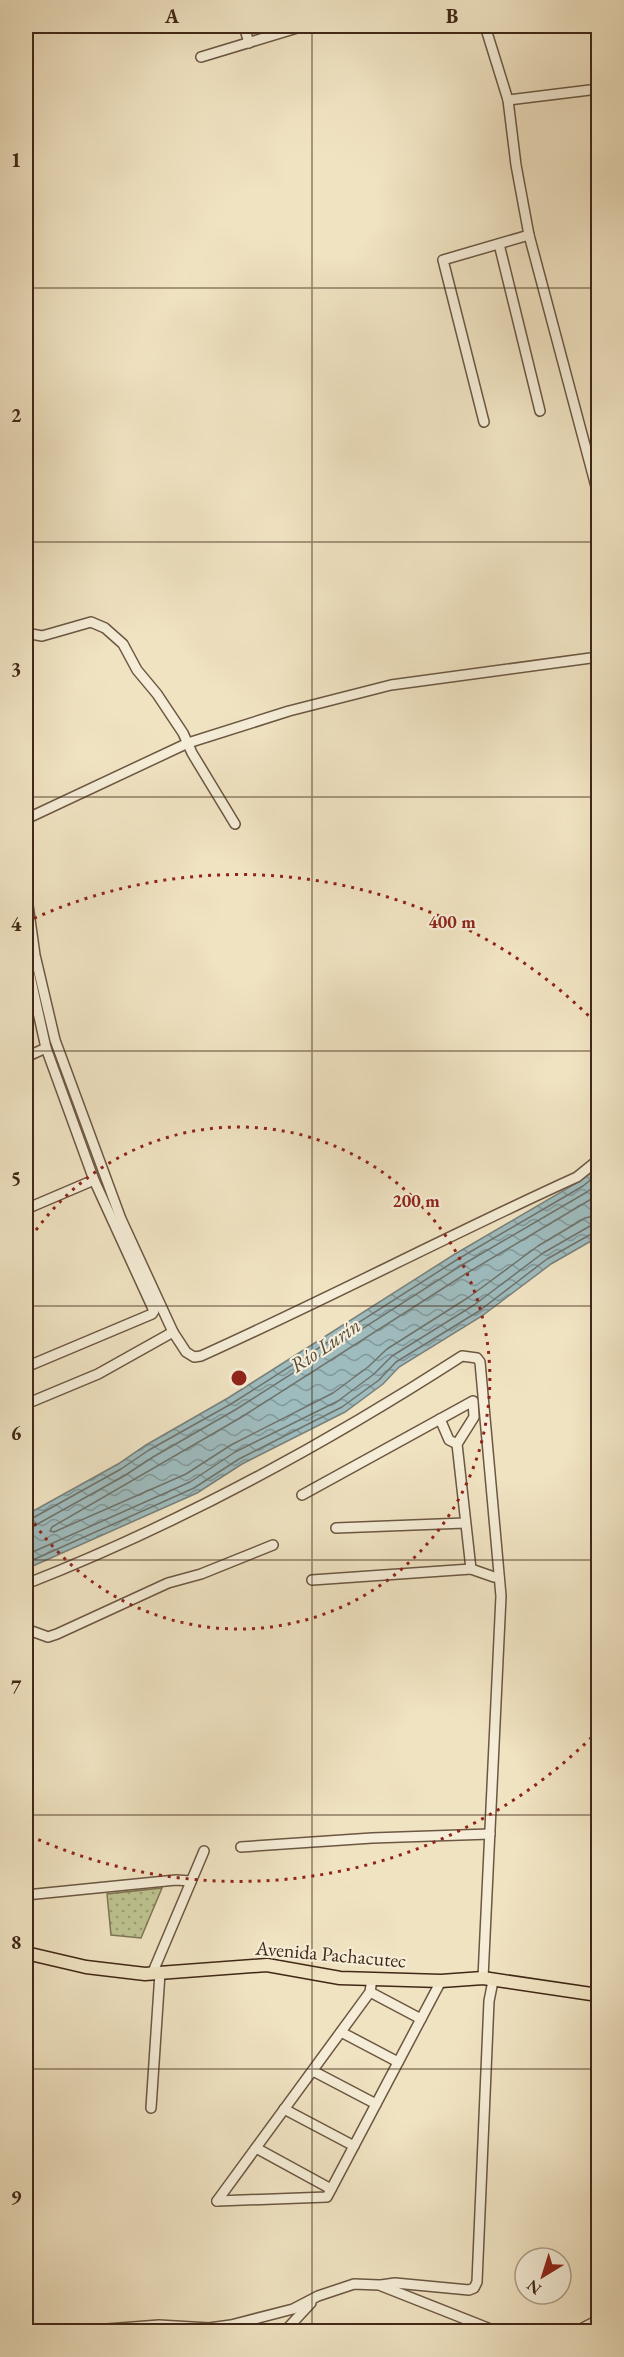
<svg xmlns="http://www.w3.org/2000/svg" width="624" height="2357" font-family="'EB Garamond',serif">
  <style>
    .park { fill: url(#park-dots); stroke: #7e7654; stroke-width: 1.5 }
    .water { fill: url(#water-waves); stroke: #78807b; stroke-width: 1.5 }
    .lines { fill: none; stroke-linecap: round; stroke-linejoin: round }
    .shore { stroke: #6f726a; stroke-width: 1.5 }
    .minor-casing { stroke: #6c5742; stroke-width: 12 }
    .major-casing { stroke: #402817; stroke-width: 15 }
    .minor { stroke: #f5edd7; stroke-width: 9 }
    .major { stroke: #f0e3c2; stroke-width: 12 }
    .grid { fill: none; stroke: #402817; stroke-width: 1.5; stroke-opacity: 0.55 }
    .ring { fill: none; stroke: #8f2418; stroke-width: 3; stroke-dasharray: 3 6 }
    .labels { text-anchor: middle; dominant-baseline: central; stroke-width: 4.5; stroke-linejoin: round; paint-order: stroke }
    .street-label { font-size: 20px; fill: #402817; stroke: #f5edd7 }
    .water-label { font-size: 21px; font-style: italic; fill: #584d40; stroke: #f5edd7 }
    .centre { fill: #8f2418; stroke: #f5edd7; stroke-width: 3 }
    .ring-label { font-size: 18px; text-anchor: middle; font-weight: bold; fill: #8f2418; stroke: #f5edd7; stroke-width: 4.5; stroke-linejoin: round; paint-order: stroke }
    .neatline { fill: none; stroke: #402817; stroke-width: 2 }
    .grid-label { font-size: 20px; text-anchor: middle; font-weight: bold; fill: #402817 }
  </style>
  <defs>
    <pattern id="park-dots" width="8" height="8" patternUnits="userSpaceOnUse" patternTransform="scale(1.5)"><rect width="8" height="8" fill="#bdc390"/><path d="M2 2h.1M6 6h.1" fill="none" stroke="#9b9e75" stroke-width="1.8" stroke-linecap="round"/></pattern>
    <pattern id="water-waves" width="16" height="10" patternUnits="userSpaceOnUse" patternTransform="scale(1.5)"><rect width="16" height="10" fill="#9ebbbd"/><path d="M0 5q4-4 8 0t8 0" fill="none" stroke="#829899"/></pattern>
  </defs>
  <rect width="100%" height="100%" fill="#f0e3c2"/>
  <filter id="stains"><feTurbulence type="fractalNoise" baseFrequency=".00333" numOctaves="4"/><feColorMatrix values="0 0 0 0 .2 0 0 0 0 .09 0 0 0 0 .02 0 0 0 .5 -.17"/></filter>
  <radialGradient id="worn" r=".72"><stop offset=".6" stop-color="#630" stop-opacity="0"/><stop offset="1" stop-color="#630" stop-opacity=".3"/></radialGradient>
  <polygon class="park" points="162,1888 141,1938 111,1935 107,1894"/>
  <polygon class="water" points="598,1166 598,1237 551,1264 482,1316 399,1367 383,1384 345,1412 242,1464 197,1493 26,1569 26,1515 118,1464 146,1445 228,1398 455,1254 580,1181"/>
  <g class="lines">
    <g class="shore">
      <polyline points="598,1195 467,1273 240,1418 52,1527 50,1531 54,1532 186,1474 231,1445 333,1393 368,1367 387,1349 469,1297 538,1246 585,1218 598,1215"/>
      <polyline points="26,1520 31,1519 121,1469 149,1450 231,1404 458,1259 583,1186 598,1174"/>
      <polyline points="26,1528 34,1526 124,1476 153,1457 235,1410 462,1265 587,1192 598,1183"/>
      <polyline points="26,1555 190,1482 235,1452 338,1401 374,1374 392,1356 474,1305 543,1253 590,1226 598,1225"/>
      <polyline points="26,1563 194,1488 239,1459 342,1407 379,1380 396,1362 479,1311 547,1259 593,1233 598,1232"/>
    </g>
    <g class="minor-casing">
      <g id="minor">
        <polyline points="244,26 249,43"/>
        <polyline points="485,26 508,100 516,165 529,235 598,494"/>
        <polyline points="201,57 297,28 296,26"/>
        <polyline points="508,100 598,89"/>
        <polyline points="499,244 540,411"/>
        <polyline points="484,422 443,260 529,235"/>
        <polyline points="26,633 42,636 91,622 105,628 123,644 137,670 157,694 183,733 192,753 235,824"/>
        <polyline points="26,819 188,743 289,711 391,685 598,657"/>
        <path d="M 26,891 L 35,955 L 55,1040 L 121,1219 L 173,1332 L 186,1352 L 194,1357 L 201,1356 C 328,1299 451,1234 577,1177 L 598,1160"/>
        <polyline points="26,958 46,1048 94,1180 154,1311 152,1314 26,1367"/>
        <polyline points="26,1057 46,1048"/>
        <polyline points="26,1209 94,1180"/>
        <polyline points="26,1404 98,1374 173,1332"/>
        <polyline points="440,1419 449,1440 457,1444"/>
        <polyline points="302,1495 473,1401 474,1417 457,1444 471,1569 312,1580"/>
        <polyline points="336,1528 465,1523"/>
        <polyline points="471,1569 494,1577 499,1577"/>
        <path d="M 26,1584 C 179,1524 324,1445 462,1356 L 477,1358 L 480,1362 L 501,1596 L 483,1978"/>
        <polyline points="26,1629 48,1637 57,1634 168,1583 201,1574 273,1545"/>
        <polyline points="241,1847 372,1838 490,1834"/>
        <polyline points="26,1895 176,1880 191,1881"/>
        <polyline points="152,1974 204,1851"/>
        <polyline points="370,1992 421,2019"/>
        <polyline points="341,2032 398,2062"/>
        <polyline points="313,2071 376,2104"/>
        <polyline points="151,2108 160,1973"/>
        <polyline points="284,2109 354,2146"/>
        <polyline points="256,2148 331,2189"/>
        <polyline points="217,2201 327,2197 441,1981"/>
        <polyline points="217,2201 370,1992 372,1979"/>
        <polyline points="381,2285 395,2283 469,2290 474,2288 477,2282 489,2001 493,1981"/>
        <polyline points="68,2332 159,2325 209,2328 231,2325 293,2309 318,2296 354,2284 379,2285 498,2332"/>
        <polyline points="284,2332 311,2303"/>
        <polyline points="575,2332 598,2320"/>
      </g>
    </g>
    <g class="major-casing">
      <polyline id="major" points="26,1953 86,1967 145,1974 267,1965 340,1978 441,1981 483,1978 598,1995"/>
    </g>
    <use href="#minor" class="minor"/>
    <use href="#major" class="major"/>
  </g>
  <path class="grid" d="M 312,26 L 312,2332M 26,288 L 598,288M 26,542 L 598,542M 26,797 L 598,797M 26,1051 L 598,1051M 26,1306 L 598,1306M 26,1560 L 598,1560M 26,1815 L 598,1815M 26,2069 L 598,2069"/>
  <g class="ring">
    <path d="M26 1245A251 251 0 1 1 26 1511"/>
    <path d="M598 1731A503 503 0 0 1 26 1834M26 922A503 503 0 0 1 598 1025"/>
  </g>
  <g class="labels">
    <g class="street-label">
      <text transform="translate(331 1954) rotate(5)">Avenida Pachacutec</text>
    </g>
    <g class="water-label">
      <text transform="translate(325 1345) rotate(-34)">Río Lurín</text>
    </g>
  </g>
  <circle cx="239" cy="1378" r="9" class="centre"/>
  <g class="ring-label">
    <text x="452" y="928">400 m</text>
    <text x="416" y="1207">200 m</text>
  </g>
  <rect width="624" height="2357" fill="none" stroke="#f0e3c2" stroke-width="66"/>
  <g transform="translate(543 2276) rotate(218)"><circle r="28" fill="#f5edd7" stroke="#ad9e8a" stroke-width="1.5"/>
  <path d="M0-4.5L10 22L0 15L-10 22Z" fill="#8f2418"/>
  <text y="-9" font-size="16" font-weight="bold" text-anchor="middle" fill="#402817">N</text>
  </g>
  <rect x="33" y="33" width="558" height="2291" class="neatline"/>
  <g class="grid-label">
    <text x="172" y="23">A</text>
    <text x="452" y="23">B</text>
    <text x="16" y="167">1</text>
    <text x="16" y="422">2</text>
    <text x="16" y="676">3</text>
    <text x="16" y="931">4</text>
    <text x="16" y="1185">5</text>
    <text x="16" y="1440">6</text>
    <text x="16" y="1694">7</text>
    <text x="16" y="1949">8</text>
    <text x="16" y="2204">9</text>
  </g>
  <rect width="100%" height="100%" filter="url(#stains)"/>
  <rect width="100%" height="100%" fill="url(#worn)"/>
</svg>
